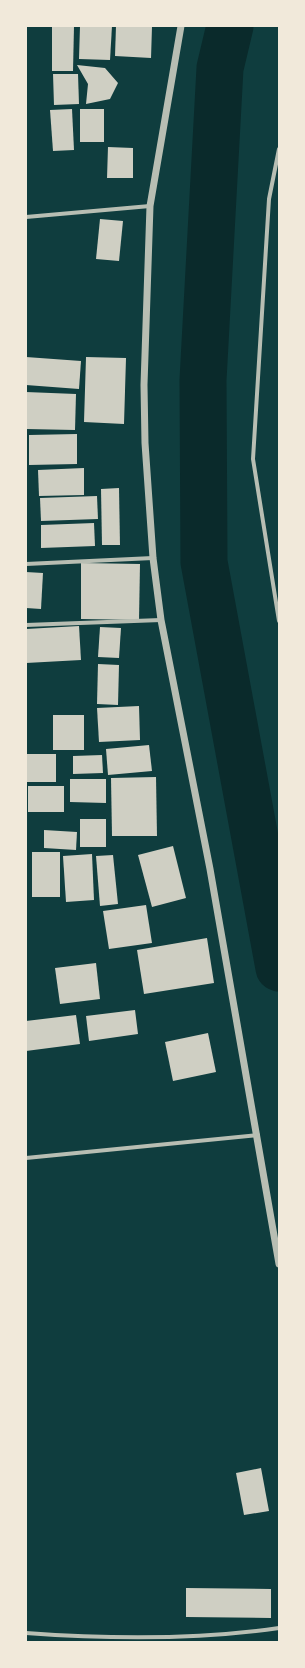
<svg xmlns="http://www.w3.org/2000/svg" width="305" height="1668" font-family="Montserrat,sans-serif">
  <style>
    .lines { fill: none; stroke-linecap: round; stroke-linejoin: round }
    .river { stroke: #0a2a2b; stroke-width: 47 }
    .building { fill: #cfcfc3 }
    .minor { stroke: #b8beb3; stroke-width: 4 }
    .tertiary { stroke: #b8beb3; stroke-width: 7 }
  </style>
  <rect width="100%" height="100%" fill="#0f3d3e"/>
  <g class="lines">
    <polyline class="river" points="230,26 220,68 203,380 204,562 279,968"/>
  </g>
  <g class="building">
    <polygon points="52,26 74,26 73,71 52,71"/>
    <polygon points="80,26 112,26 110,60 79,59"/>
    <polygon points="116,26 152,26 151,58 115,56"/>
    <polygon points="77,65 105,68 118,83 110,99 86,104 88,84"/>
    <polygon points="53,74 78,74 79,104 54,105"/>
    <polygon points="72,109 74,150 53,151 50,110"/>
    <rect x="80" y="109" width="24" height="33"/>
    <polygon points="108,147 133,148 133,178 107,178"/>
    <polygon points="100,219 123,221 119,261 96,259"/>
    <polygon points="26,357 81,361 79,389 26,385"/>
    <polygon points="86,357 126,358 124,424 84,422"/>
    <polygon points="26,392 76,394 75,430 26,429"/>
    <polygon points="77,434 77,464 29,465 29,435"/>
    <polygon points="84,468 84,495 39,496 38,470"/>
    <polygon points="119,488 120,545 102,545 101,489"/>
    <polygon points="97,496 98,519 41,521 40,498"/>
    <polygon points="94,523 95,546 41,548 41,525"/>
    <polygon points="81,563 140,564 139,620 81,619"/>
    <polygon points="26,572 43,573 41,609 26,608"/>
    <polygon points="79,626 81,660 26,663 26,629"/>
    <polygon points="100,627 121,628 119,658 98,657"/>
    <polygon points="98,664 119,665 118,705 97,704"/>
    <polygon points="139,706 140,740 99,742 97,708"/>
    <rect x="53" y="715" width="31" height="35"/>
    <polygon points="149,745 152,771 108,775 106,749"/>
    <rect x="26" y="754" width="30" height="28"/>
    <polygon points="102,755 103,773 73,774 73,756"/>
    <polygon points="156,777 157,836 112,836 111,778"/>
    <polygon points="70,779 106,779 106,803 70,802"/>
    <rect x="28" y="786" width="36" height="26"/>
    <rect x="80" y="819" width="26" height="28"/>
    <polygon points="44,830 77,832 76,850 44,848"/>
    <polygon points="173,846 186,898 152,907 138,855"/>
    <rect x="32" y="852" width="28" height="45"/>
    <polygon points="92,854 94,900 66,902 63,856"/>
    <polygon points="113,855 118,904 100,906 96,856"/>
    <polygon points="146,905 152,943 109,949 103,911"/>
    <polygon points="207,938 214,983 144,994 137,950"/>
    <polygon points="96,963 100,999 60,1004 55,968"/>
    <polygon points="135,1010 138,1034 89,1041 86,1016"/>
    <polygon points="76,1015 80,1044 26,1051 26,1021"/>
    <polygon points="208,1033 216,1072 173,1081 165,1042"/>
    <polygon points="261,1468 269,1511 244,1515 236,1473"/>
    <polygon points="186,1588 271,1589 271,1618 186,1617"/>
  </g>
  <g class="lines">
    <g class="minor">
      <polyline points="279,149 269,199 253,459 279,621"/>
      <polyline points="26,217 150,206"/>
      <polyline points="26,564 153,558"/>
      <polyline points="26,625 161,620"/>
      <polyline points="26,1158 258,1135"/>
      <path d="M 26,1633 C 108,1639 197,1640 279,1628"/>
    </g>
    <polyline class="tertiary" points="181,26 150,206 144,385 145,443 153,558 161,620 210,869 279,1264"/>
  </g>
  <rect width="305" height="1668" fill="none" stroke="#f1e9da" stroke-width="54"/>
</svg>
